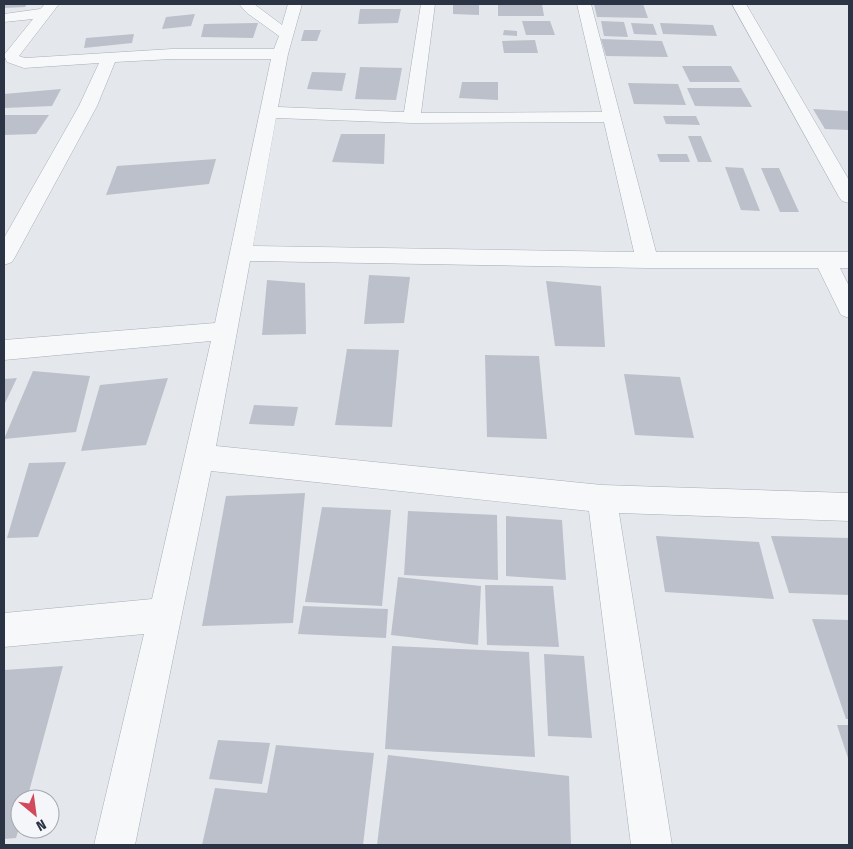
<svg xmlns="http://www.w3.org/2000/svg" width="853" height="849" font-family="'Fira Sans Condensed',sans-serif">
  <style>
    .building { fill: #bbc0ca }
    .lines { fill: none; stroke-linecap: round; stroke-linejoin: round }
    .street-casing { stroke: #a9aeb7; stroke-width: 1 }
    .street { fill: #f7f8fa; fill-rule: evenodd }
  </style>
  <rect width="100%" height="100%" fill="#e4e7ec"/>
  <g class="building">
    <polygon points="4,4 27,4 25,7 4,8"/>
    <polygon points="453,4 479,5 479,15 453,14"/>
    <polygon points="498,4 542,4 544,16 498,16"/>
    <polygon points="594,4 643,4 648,18 597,17"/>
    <polygon points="360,9 401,9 398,23 358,24"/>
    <polygon points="195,14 191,26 162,29 166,17"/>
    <polygon points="522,21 550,21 555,35 526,35"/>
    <polygon points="601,21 624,22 628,37 604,36"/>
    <polygon points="258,23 253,38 201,37 204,24"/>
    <polygon points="631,23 653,24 657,35 634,34"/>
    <polygon points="660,23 713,25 717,36 663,34"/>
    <polygon points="304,30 321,30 317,41 301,41"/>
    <polygon points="504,30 517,31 517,36 503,35"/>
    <polygon points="134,34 132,43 84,48 86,38"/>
    <polygon points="601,39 662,41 668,57 606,56"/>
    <polygon points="535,40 538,53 504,53 502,41"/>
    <polygon points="682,66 731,66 740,82 690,82"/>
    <polygon points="360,67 402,68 396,100 355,99"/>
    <polygon points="312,72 346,73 342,91 307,89"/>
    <polygon points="462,82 498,82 498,100 459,98"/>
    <polygon points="628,83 678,84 686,105 634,104"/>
    <polygon points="687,88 741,88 752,107 695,106"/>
    <polygon points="61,89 52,106 4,108 4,94"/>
    <polygon points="813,109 849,111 849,130 825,129"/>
    <polygon points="4,115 49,115 36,134 4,135"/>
    <polygon points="663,116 696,116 700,125 666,124"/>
    <polygon points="341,134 385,134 384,164 332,162"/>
    <polygon points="688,136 701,136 712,162 698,162"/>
    <polygon points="657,154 687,154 690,162 660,162"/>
    <polygon points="216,159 209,184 106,195 117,166"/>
    <polygon points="725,167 743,168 760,211 741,210"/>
    <polygon points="761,168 779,168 799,212 780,212"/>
    <polygon points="369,275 410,277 404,323 364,324"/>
    <polygon points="267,280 305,283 306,334 262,335"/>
    <polygon points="546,281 601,286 605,347 555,346"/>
    <polygon points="347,349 399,350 392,427 335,425"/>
    <polygon points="485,355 539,356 547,439 487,437"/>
    <polygon points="33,371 90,376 76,432 4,439"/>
    <polygon points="624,374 680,377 694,438 635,435"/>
    <polygon points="17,378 4,405 4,379"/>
    <polygon points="168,378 146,445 81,451 100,385"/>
    <polygon points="254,405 298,407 294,426 249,424"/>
    <polygon points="66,462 38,537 7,538 29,463"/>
    <polygon points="305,493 293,623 202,626 226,496"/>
    <polygon points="322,507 391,510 382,606 305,602"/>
    <polygon points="408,511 497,515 498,580 404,575"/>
    <polygon points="506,516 562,520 566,580 506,576"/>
    <polygon points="656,536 759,542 774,599 665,592"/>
    <polygon points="771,536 849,538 849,595 789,593"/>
    <polygon points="398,577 481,586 478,645 391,635"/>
    <polygon points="485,585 553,586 559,647 487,645"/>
    <polygon points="303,606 388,609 386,638 298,634"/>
    <polygon points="812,619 849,620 849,719 846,719"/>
    <polygon points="392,646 529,652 535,757 385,749"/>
    <polygon points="544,654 584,656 592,738 548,736"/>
    <polygon points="63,666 27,799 20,799 20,825 16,838 4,839 4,670"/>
    <polygon points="837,725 849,725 849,761"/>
    <polygon points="218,740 270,743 262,784 209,779"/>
    <polygon points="276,745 374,753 363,845 202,845 215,788 267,793"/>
    <polygon points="388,755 569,776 571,845 377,845"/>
  </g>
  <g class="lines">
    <g class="street-casing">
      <g id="street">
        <path d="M 45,4 L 59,4 L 19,56 L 25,58 L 172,49 L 274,49 L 279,36 L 247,13 L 239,4 L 254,4 L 282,25 L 288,4 L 302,4 L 288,54 L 278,107 L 404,112 L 421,4 L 435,4 L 421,113 L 602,112 L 577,4 L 591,4 L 656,252 L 849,252 L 849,268 L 840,268 L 849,286 L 849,318 L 841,315 L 818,268 L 647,268 L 250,261 L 216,446 L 602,485 L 849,493 L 849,521 L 619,513 L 672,845 L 631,845 L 589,511 L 211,471 L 135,845 L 94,845 L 144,634 L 4,647 L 4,613 L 152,599 L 211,341 L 4,360 L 4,340 L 215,323 L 271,59 L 172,59 L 115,62 L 97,106 L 15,257 L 12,262 L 4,265 L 4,238 L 79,106 L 99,63 L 24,68 L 7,62 L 4,55 L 33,19 L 4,22 L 4,14 L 40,9 ZM 276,118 L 412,123 L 604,122 L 634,252 L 253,246 Z"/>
        <polygon points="732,4 746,4 849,180 849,203 842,201 839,197"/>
      </g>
    </g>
    <use href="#street" class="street"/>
  </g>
  <rect width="853" height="849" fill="none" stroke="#2b3445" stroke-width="10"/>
  <g transform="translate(35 814) rotate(151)"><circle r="24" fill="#f4f6f9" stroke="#a4a8b1"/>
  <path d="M0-4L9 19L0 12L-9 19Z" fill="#d1495b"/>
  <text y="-8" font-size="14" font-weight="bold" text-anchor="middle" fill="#2b3445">N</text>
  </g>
</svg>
